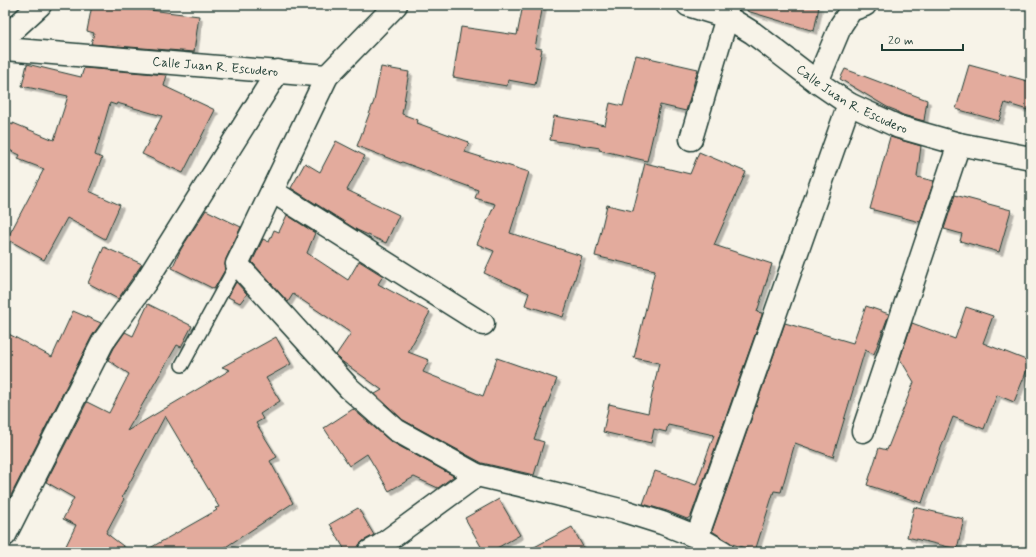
<svg xmlns="http://www.w3.org/2000/svg" width="1036" height="557" font-family="Mynerve,sans-serif">
  <style>
    .building { fill: #e3ab9d; stroke: #1f3d34; filter: url(#shadow) }
    .lines { fill: none; stroke-linecap: round; stroke-linejoin: round }
    .lane-casing { stroke: #1f3d34; stroke-width: 16 }
    .street-casing { stroke: #1f3d34; stroke-width: 25 }
    .lane { stroke: #f7f3e8; stroke-width: 13 }
    .street { stroke: #f7f3e8; stroke-width: 22 }
    .labels { text-anchor: middle; dominant-baseline: central; stroke-width: 4; stroke-linejoin: round; paint-order: stroke }
    .street-label { font-size: 13px; fill: #1f3d34; stroke: #f7f3e8 }
  </style>
  <defs>
    <filter id="shadow"><feDropShadow dx="3.5" dy="3.5" stdDeviation="0" flood-color="#0004"/></filter>
  </defs>
  <rect width="100%" height="100%" fill="#f7f3e8"/>
  <filter id="ink" filterUnits="userSpaceOnUse"><feTurbulence type="fractalNoise" baseFrequency=".025" numOctaves="2"/><feDisplacementMap in="SourceGraphic" scale="8" xChannelSelector="R" yChannelSelector="G"/><feConvolveMatrix kernelMatrix="1 2 1 2 8 2 1 2 1" color-interpolation-filters="sRGB"/></filter>
  <g filter="url(#ink)">
    <g class="building">
      <polygon points="92,5 143,5 142,9 199,16 194,52 91,44 94,33 87,31"/>
      <polygon points="523,5 543,5 535,48 542,49 535,85 508,80 507,86 453,77 461,27 517,35"/>
      <polygon points="748,5 804,5 819,7 814,31 747,11"/>
      <polygon points="636,55 698,69 686,111 660,105 647,161 599,150 600,148 550,140 554,116 605,125 610,103 623,106"/>
      <polygon points="27,64 81,77 84,68 167,75 164,86 215,110 183,173 142,154 162,116 117,103 116,105 110,103 95,155 102,158 89,191 120,205 105,239 67,218 44,260 7,239 44,169 18,159 20,155 5,148 5,121 13,125 13,123 54,140 68,96 22,86"/>
      <polygon points="969,65 1031,82 1031,111 1005,103 999,121 956,109"/>
      <polygon points="381,67 409,72 402,114 418,120 417,123 469,142 465,152 529,172 510,233 582,256 563,317 525,305 529,293 484,273 494,251 477,244 495,204 475,198 478,190 402,162 401,163 357,146 374,101"/>
      <polygon points="845,69 927,100 924,121 903,115 897,112 897,111 887,107 840,79"/>
      <polygon points="890,137 921,146 917,177 934,181 920,222 870,209"/>
      <polygon points="336,141 365,156 347,190 399,215 386,243 357,230 291,188 305,163 320,172"/>
      <polygon points="699,152 746,172 714,245 772,264 757,312 762,313 762,315 691,516 687,519 667,511 643,504 655,471 696,485 714,435 668,425 666,432 654,429 651,443 603,432 609,404 648,413 659,363 634,358 655,270 595,256 607,205 633,211 645,163 690,174"/>
      <polygon points="955,195 1011,210 999,252 960,241 962,234 944,229"/>
      <polygon points="206,210 241,227 226,259 225,265 226,268 214,289 172,268 181,249"/>
      <polygon points="287,215 315,233 307,253 348,280 359,261 383,276 378,284 430,312 408,352 429,360 423,372 483,396 497,358 557,379 534,439 544,442 534,475 482,463 403,420 375,394 382,390 340,360 336,355 351,333 293,294 288,302 252,262 263,239 269,242 274,230 279,232"/>
      <polygon points="104,247 142,264 118,299 88,283"/>
      <polygon points="236,282 247,294 240,303 228,297"/>
      <polygon points="148,304 192,326 181,347 177,345 127,431 230,370 222,367 276,337 291,364 266,378 280,401 260,414 263,419 256,423 277,457 270,461 293,503 218,552 143,552 217,510 215,508 219,507 165,416 122,497 124,499 106,533 131,552 63,552 76,525 63,519 74,498 46,482 87,402 109,413 129,374 108,360 114,348 125,332 133,336"/>
      <polygon points="866,306 889,314 874,354 865,350 833,457 795,443 781,492 774,491 755,551 732,544 712,531 785,323 853,343"/>
      <polygon points="966,307 993,316 983,343 1026,360 1025,363 1029,365 1014,402 997,395 984,429 953,417 936,461 922,503 867,485 879,448 887,450 914,382 900,359 912,323 955,339"/>
      <polygon points="73,311 101,323 92,336 5,507 5,332 52,357"/>
      <polygon points="353,409 390,441 454,476 438,488 414,477 389,491 367,454 349,466 324,428"/>
      <polygon points="499,499 520,535 490,552 484,552 465,518"/>
      <polygon points="914,507 964,519 957,549 907,537"/>
      <polygon points="358,508 374,535 363,541 359,545 357,551 354,552 346,552 330,524"/>
      <polygon points="572,527 586,552 525,552"/>
    </g>
    <g class="lines">
      <g class="lane-casing">
        <polyline id="lane" points="182,365 237,264"/>
      </g>
      <g class="street-casing">
        <g id="street">
          <polyline points="396,5 327,76 237,264 349,388 396,430 477,475 537,489 624,511 662,523 697,537 723,552"/>
          <path id="s1" d="M 688,5 L 727,17 L 753,33 L 817,82 L 849,104 L 899,127 L 959,144 L 1031,158"/>
          <polyline points="5,37 40,5"/>
          <path id="s2" d="M 5,49 L 327,76"/>
          <polyline points="817,82 841,25 851,10 865,5"/>
          <polyline points="691,139 727,17"/>
          <polyline points="272,191 483,324"/>
          <polyline points="863,431 959,144"/>
          <polyline points="5,535 103,342 145,283 278,71"/>
          <polyline points="697,537 849,104"/>
          <polyline points="369,552 380,546 477,475"/>
        </g>
      </g>
      <use href="#lane" class="lane"/>
      <use href="#street" class="street"/>
    </g>
  </g>
  <g class="labels">
    <g class="street-label">
      <text stroke="none"><textPath href="#s2" startOffset="211">Calle Juan R. Escudero</textPath></text>
      <text stroke="none"><textPath href="#s1" startOffset="191">Calle Juan R. Escudero</textPath></text>
    </g>
  </g>
  <rect width="1036" height="557" fill="none" stroke="#f7f3e8" stroke-width="20"/>
  <rect x="10" y="10" width="1016" height="537" fill="none" stroke="#1f3d34" stroke-width="1.5" filter="url(#ink)"/>
  <path d="M882 44v6h81v-6" fill="none" stroke="#1f3d34" stroke-width="2"/>
  <text x="888" y="44" font-size="12" fill="#1f3d34" stroke="#f7f3e8" stroke-width="3" paint-order="stroke">20 m</text>
</svg>
